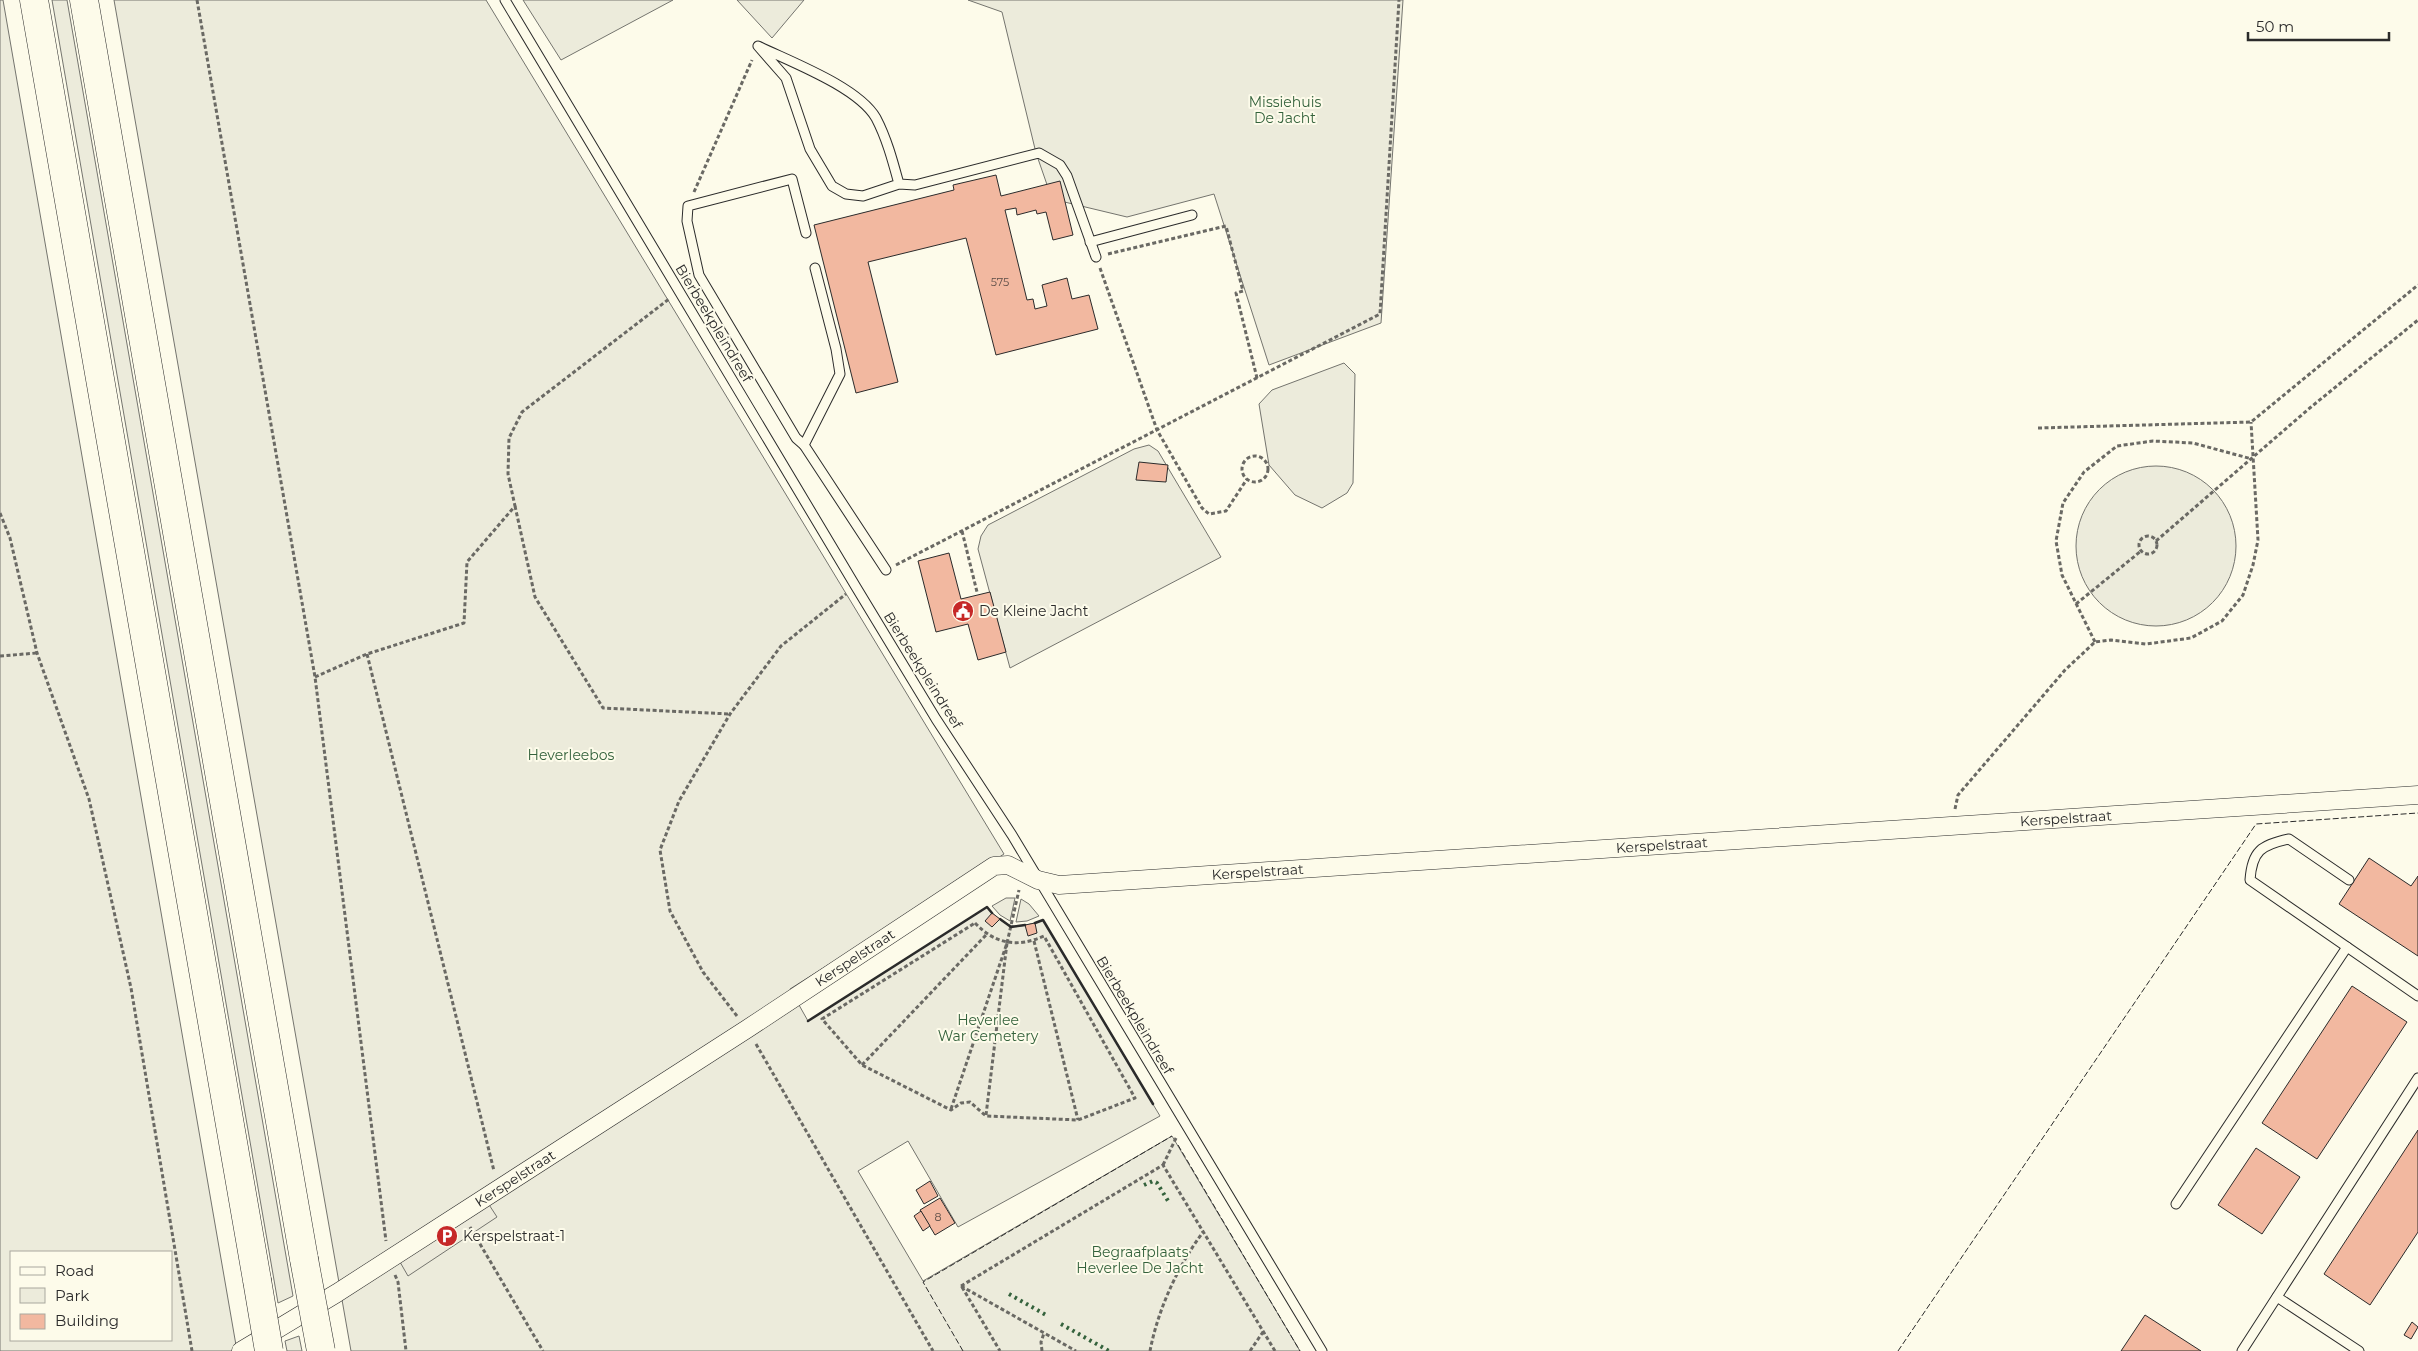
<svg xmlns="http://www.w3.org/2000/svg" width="2418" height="1351" font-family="Montserrat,sans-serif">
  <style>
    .green { fill: #ecebdb; stroke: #74746e; fill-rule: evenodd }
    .parking { fill: #eceadb; stroke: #74746e }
    .building { fill: #f2b8a0; stroke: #2b2b2b }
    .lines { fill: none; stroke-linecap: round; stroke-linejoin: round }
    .lane-casing { stroke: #2b2b2b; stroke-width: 11 }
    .street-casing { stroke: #2b2b2b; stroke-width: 19 }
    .highway-casing { stroke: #2b2b2b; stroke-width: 29 }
    .path { stroke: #6a6964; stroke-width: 3; stroke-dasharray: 4 2.5; stroke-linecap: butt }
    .lane { stroke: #fdfbea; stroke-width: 9 }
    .street { stroke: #fdfbea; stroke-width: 18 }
    .highway { stroke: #fdfbea; stroke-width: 28 }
    .highway-bridge-casing { stroke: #2b2b2b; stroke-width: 29; stroke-linecap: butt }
    .highway-bridge { stroke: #fdfbea; stroke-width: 28 }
    .hedge { stroke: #34623c; stroke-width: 4; stroke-dasharray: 2.5 4; stroke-linecap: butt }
    .fence { stroke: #2b2b2b; stroke-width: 1; stroke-dasharray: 6 2.5; stroke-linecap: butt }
    .wall { stroke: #2b2b2b; stroke-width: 2.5 }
    .labels { text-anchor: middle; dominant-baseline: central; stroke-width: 4; stroke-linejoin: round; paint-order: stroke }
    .number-label { font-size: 11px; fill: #5d4e48 }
    .park-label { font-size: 14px; fill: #34623c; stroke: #fdfbea }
    .street-label { font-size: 14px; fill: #2b2b2b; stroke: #fdfbea }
    .poi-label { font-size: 14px; fill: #2b2b2b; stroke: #fdfbea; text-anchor: start }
  </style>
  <rect width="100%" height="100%" fill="#fdfbea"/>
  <g class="green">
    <path d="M 0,0 L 3,0 L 237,1351 L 0,1351 ZM 11,1252 L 171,1252 L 171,1340 L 11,1340 Z"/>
    <polygon points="52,0 67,0 293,1296 278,1303"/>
    <path d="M 114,0 L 486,0 L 1004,854 L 790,989 L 808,1021 L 987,907 C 1006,929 1015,930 1043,920 L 1160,1116 L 958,1227 L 908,1141 L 858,1171 L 923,1281 L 1172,1136 L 1300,1351 L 351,1351 Z"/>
    <polygon points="523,0 673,0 561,60"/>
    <polygon points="737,0 804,0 772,38"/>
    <polygon points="968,0 1403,0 1381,323 1269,365 1214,194 1127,217 1052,199 1036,153 1002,12"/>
    <polygon points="1344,363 1355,374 1353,483 1347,493 1322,508 1295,495 1269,465 1259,404 1272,390"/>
    <polygon points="1149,445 1158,451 1221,557 1010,668 978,549 981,536 988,525 1134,449"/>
    <circle cx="2156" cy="546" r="80"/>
    <polygon points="1006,898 1015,898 1010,921 1000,915 992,906"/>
    <polygon points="1021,899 1029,904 1039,916 1027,921 1016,922"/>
    <polygon points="299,1336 302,1351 287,1351 285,1341"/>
  </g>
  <polygon class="parking" points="484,1197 497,1217 408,1276 396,1255"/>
  <g class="building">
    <polygon points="996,175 1001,196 1060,181 1073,235 1053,240 1046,212 1037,214 1036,210 1017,215 1016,208 1005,210 1027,300 1033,299 1035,309 1047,306 1042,285 1067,278 1072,299 1089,295 1098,329 996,355 966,238 868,262 898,382 856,393 814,225 954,190 953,185"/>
    <polygon points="1139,462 1168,465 1166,482 1136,480"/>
    <polygon points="949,553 961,599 990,592 1006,652 978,660 968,624 936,632 918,561"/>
    <polygon points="2369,858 2411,886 2418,876 2418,956 2339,904"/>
    <polygon points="992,913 1000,919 992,927 985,921"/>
    <polygon points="1035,923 1037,933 1028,936 1025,925"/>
    <polygon points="2352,986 2407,1022 2317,1159 2262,1123"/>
    <polygon points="2418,1130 2418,1232 2370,1305 2324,1274"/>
    <polygon points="2256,1148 2300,1177 2262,1234 2218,1205"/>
    <polygon points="930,1181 938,1196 924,1204 916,1190"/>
    <polygon points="940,1198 955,1223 935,1235 920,1210"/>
    <polygon points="921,1211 930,1226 923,1231 914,1216"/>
    <polygon points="2145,1315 2201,1351 2121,1351"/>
    <polygon points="2412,1322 2418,1327 2411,1339 2404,1335"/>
  </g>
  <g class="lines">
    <g class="lane-casing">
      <g id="lane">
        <polyline points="505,0 856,587 936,719 1012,835 1322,1351"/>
        <path d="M 899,184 C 893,162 887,139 876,118 C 858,87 791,62 758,46 L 786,78 L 810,149 L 832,186 L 846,194 L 863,196 L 899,184 L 915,185 L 1039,153 L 1060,165 L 1067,176 L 1096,257"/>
        <polyline points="1090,242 1192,215"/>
        <polyline points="815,268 836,349 840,374 804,445 886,570"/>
        <polyline points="804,445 796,438 699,275 687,221 688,206 792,179 806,233"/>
        <path d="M 2349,880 L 2289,839 C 2261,845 2252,851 2250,880 L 2418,996"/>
        <polyline points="2176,1204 2347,947"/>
        <polyline points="2277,1297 2359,1351"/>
        <polyline points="2242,1351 2418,1078"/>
      </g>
    </g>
    <g class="street-casing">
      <g id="street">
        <path id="s1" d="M 241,1351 L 337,1293 L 747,1029 L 994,866 L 1008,865 L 1038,880 L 1059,885 L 2418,795"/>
      </g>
    </g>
    <g class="highway-casing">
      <g id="highway">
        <polyline points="34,0 257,1280"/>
        <polyline points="84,0 304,1259"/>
      </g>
    </g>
    <g class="path">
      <polyline points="197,0 315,677 386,1241"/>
      <polyline points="694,192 752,60"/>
      <polyline points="1108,254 1226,226 1243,291 1236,293 1257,378"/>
      <polyline points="1100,268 1157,430 1202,508 1209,514 1226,511 1247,479"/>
      <polyline points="2038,428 2251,422 2418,285"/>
      <circle cx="1255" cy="469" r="13"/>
      <polyline points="515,506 535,597 603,708 730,714"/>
      <polyline points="0,513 10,538 37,653 89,799 131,988 192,1351"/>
      <polyline points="962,531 977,592"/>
      <circle cx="2148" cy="545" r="9"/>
      <polyline points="2156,541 2311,407 2418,320"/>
      <polyline points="896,565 1380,314 1399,0"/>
      <polyline points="2076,604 2141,551"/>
      <polyline points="2095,642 2062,575 2056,541 2063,503 2084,472 2117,446 2153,441 2193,443 2252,459"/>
      <polyline points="367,654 494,1171"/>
      <polyline points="0,656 37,653"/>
      <polyline points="315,677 367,654 464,623 467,562 515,506 508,474 509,438 522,412 669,299"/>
      <polyline points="1955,809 1958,795 2065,670 2095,642 2111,640 2146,644 2191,638 2222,621 2243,595 2253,565 2258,540 2251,422"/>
      <path d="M 975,923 C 995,944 1017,948 1044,936 L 1135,1098 L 1078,1120 L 986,1116 L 970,1102 L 961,1103 L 951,1110 L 862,1065 L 822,1019 Z"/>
      <polyline points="1034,941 1078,1120"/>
      <polyline points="1007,943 1019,890"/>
      <polyline points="737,1016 703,972 670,911 660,850 679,801 730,714 781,646 846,594"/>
      <polyline points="756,1044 933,1351"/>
      <polyline points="862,1065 986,935"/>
      <polyline points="951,1109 1007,943 986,1115"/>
      <polyline points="1163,1165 1177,1136"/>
      <polyline points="470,1227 543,1351"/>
      <polyline points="395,1275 398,1282 406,1351"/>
      <polyline points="961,1286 1163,1165 1275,1351"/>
      <polyline points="961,1286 1076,1351"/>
      <polyline points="962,1287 1000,1351"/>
      <polyline points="1042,1351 1041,1342 1044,1333"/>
      <path d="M 1150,1351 C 1158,1309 1178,1266 1203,1232"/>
      <polyline points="1250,1351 1263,1332"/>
    </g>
    <use href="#lane" class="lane"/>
    <use href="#street" class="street"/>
    <use href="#highway" class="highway"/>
    <g class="highway-bridge-casing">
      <g id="highway-bridge">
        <polyline points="304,1259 321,1351"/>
        <polyline points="257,1280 269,1351"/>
      </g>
    </g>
    <use href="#highway-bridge" class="highway-bridge"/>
    <g class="hedge">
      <polyline points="1144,1185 1153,1181 1157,1183 1170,1204"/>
      <polyline points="1009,1294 1046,1315"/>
      <polyline points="1061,1324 1109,1351"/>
    </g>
    <g class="fence">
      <polyline points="1178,1145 1300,1351"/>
      <polyline points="963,1351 923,1282 1172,1136"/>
      <polyline points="1898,1351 2256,824 2418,813"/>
    </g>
    <g class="wall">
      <polyline points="1000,919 1011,927 1025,925"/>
      <polyline points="1035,923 1043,920 1153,1104"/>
      <polyline points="808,1021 987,907 992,913"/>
    </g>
  </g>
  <defs>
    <g id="civic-disc" transform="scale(1.125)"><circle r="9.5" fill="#c62828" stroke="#fdfbea"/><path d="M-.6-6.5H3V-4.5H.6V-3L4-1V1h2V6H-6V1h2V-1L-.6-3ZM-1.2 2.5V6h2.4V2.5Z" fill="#fff"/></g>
    <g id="parking-disc" transform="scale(1.125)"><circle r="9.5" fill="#c62828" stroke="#fdfbea"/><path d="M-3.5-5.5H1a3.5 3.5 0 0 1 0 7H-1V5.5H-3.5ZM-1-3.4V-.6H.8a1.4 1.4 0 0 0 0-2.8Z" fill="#fff"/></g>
  </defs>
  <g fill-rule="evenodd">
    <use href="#civic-disc" x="963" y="611"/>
    <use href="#parking-disc" x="447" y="1236"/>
  </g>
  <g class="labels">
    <g class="number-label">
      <text x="1000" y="282">575</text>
      <text x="938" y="1217">8</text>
    </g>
    <g class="park-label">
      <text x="1285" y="102">Missiehuis<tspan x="1285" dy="16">De Jacht</tspan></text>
      <text x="571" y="755">Heverleebos</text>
      <text x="988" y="1020">Heverlee<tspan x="988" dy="16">War Cemetery</tspan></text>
      <text x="1140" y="1252">Begraafplaats<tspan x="1140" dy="16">Heverlee De Jacht</tspan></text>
    </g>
    <g class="street-label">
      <text transform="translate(714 323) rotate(59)">Bierbeekpleindreef</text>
      <text transform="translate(923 670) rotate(58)">Bierbeekpleindreef</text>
      <text stroke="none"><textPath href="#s1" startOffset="1974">Kerspelstraat</textPath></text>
      <text stroke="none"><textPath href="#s1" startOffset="1569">Kerspelstraat</textPath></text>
      <text stroke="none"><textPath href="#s1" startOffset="1164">Kerspelstraat</textPath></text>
      <text stroke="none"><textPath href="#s1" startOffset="729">Kerspelstraat</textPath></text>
      <text transform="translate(1135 1015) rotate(59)">Bierbeekpleindreef</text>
      <text stroke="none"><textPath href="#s1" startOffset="324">Kerspelstraat</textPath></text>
    </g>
    <g class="poi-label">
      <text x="979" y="611">De Kleine Jacht</text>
      <text x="463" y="1236">Kerspelstraat-1</text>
    </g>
  </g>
  <rect x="10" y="1251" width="162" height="90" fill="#fdfbea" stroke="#a9a89e"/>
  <rect x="20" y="1267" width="25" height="8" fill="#fdfbea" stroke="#a9a89e"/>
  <text x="55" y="1276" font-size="15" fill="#2b2b2b">Road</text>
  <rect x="20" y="1288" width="25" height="15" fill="#ecebdb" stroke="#a9a89e"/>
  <text x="55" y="1301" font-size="15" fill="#2b2b2b">Park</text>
  <rect x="20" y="1314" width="25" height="15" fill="#f2b8a0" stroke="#a9a89e"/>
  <text x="55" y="1326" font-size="15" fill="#2b2b2b">Building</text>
  <path d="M2248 32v8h141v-8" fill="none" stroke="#2b2b2b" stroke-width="2.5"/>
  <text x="2256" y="32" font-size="15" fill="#2b2b2b" stroke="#fdfbea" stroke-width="4" paint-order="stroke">50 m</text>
</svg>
